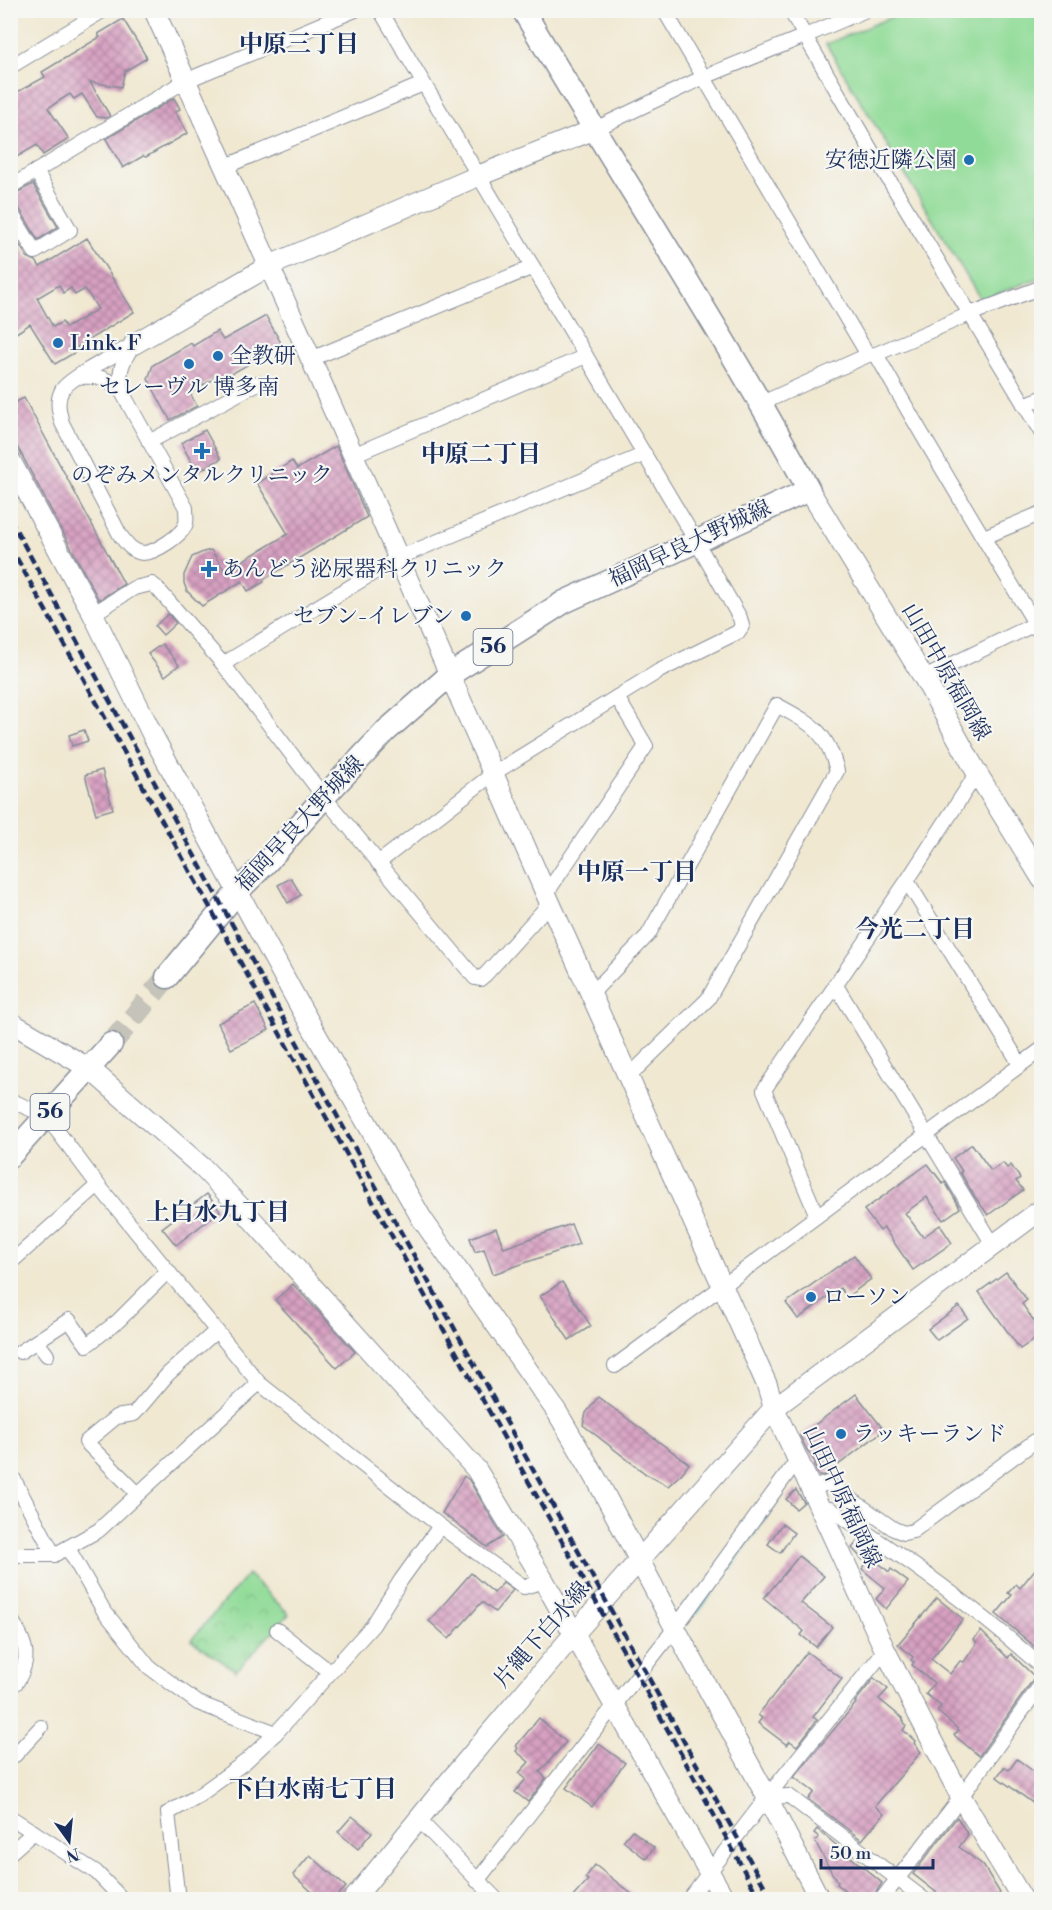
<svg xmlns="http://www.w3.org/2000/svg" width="1052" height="1910" font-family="'Libre Bodoni','Noto Serif JP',serif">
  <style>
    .park { fill: url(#park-crowns); stroke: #56857a; stroke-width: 1.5 }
    .garden { fill: #90db97; stroke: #56857a; stroke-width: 1.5 }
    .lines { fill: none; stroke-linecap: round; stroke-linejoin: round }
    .stream { stroke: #3fadbc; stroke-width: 4.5 }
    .building { fill: url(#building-cross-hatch); fill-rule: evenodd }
    .primary-tunnel { stroke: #c5c3ba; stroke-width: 22; stroke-dasharray: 22 11; stroke-linecap: butt }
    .street-casing { stroke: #868c98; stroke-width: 16 }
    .secondary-casing { stroke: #868c98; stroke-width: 22 }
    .primary-casing { stroke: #868c98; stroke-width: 25 }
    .street { stroke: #fff; stroke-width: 14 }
    .secondary { stroke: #fff; stroke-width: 20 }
    .primary { stroke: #fff; stroke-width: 22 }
    .rail { stroke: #1b2f5e; stroke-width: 4.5; stroke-dasharray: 9 4.5; stroke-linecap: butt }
    .poi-dot { fill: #1f6fb2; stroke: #f6f6f2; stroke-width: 2 }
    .labels { text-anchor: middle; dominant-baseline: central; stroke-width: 4.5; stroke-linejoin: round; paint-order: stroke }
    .shield { fill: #f6f6f2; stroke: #5d6b8a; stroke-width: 1.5 }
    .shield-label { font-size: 21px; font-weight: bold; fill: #1b2f5e }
    .poi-label { font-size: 22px; fill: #1b2f5e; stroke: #f6f6f2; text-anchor: start }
    .street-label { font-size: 22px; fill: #1b2f5e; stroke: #f6f6f2 }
    .neighbourhood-label { font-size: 24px; font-weight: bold; fill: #1b2f5e; stroke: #f6f6f2 }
  </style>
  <defs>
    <pattern id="park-crowns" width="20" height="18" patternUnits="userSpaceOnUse" patternTransform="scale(1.5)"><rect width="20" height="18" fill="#90db97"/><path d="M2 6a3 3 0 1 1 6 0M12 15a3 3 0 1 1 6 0" fill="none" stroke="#7cbc85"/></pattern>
    <pattern id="building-cross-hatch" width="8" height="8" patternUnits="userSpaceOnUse" patternTransform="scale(1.5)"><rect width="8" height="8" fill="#d7a0c1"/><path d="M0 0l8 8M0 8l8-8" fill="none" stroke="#ae83a0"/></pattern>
  </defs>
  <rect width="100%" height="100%" fill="#f6f6f2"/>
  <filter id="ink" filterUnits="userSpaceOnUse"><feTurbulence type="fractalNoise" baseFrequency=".0167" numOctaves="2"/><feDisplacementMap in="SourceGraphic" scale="12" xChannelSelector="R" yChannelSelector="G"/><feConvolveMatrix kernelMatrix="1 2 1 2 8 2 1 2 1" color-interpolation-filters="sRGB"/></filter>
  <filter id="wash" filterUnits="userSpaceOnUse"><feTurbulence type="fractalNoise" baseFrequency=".008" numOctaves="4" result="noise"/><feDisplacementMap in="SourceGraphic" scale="24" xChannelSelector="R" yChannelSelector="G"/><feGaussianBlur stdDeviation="1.35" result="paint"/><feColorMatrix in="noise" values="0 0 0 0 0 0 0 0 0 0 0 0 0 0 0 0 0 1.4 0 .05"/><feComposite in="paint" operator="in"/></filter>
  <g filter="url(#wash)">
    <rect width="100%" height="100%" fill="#f0e8d1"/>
    <polygon class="park" points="248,1574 289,1614 236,1671 191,1640"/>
    <polygon class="garden" points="908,10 1041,11 1041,277 981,300 826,44"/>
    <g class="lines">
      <polyline class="stream" points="696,1613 781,1494"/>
    </g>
    <g id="blocks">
      <g class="building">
        <polygon points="123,19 147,58 125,71 121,87 90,82 110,116 106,118 97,117 82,94 74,99 70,94 48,108 69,139 43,155 37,145 10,161 10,131 15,128 10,120 10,96 45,77 42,72 100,37 98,34"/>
        <polygon points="174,98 180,109 175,112 188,133 146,157 143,156 123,168 106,139"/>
        <polygon points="33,184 58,227 38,240 18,206 10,202 10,196"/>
        <path d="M 10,229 L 27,257 L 36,261 L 40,267 L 87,238 L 134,312 L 77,347 L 79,350 L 55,364 L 30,324 L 10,337 ZM 59,285 L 63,293 L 71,288 L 75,295 L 85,289 L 98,309 L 66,328 L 62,322 L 53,327 L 37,298 Z"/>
        <polygon points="266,316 282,345 219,381 217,377 190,393 197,406 170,420 148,379 153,365 191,343 193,346 217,331 223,340"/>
        <polygon points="24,398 124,584 99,600 10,433 10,405"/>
        <polygon points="205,430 221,459 197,472 181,443"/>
        <polygon points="336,446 367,517 263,580 264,582 248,591 242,581 202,606 187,591 184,583 184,575 192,557 203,552 211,550 225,571 288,534 257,483 292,461 297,469"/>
        <polygon points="168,614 176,623 163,635 155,626"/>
        <polygon points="162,644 179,665 165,676 148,654"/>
        <polygon points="84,730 88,741 72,746 69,735"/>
        <polygon points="102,770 113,809 96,814 85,775"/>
        <polygon points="291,878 301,895 288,903 278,885"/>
        <polygon points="255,1004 269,1030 231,1049 218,1023"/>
        <polygon points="972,1144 991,1171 1003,1163 1007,1168 1011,1165 1020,1178 1016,1181 1023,1190 988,1215 975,1197 960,1172 962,1171 953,1158"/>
        <polygon points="928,1164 943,1184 945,1182 960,1208 943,1220 927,1197 905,1213 923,1237 940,1225 952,1243 913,1270 884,1228 880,1231 864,1210"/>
        <polygon points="207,1194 220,1211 176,1245 162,1228"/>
        <polygon points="571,1224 579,1244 493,1274 484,1249 475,1252 470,1238 496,1228 504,1248"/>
        <polygon points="854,1255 871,1279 847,1297 840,1288 798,1319 786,1303"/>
        <polygon points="1006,1272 1027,1300 1022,1304 1041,1331 1041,1335 1020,1349 979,1292"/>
        <polygon points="562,1282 591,1326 569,1340 540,1296"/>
        <polygon points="293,1284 355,1352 337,1368 275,1300"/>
        <polygon points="959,1306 968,1318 937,1340 928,1329"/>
        <polygon points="856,1394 884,1430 825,1475 819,1476 814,1465 816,1463 807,1450 800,1436"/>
        <polygon points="598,1397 689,1464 682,1473 668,1486 646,1474 583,1425 586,1413"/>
        <polygon points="464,1476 469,1480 503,1537 487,1547 442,1513"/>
        <polygon points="796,1490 804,1502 796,1509 786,1499"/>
        <polygon points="782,1524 794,1533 780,1553 768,1544"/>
        <polygon points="860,1539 872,1549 863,1560 852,1548"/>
        <polygon points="799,1556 824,1576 801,1603 832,1627 816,1647 801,1635 804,1631 764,1598"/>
        <polygon points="872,1557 889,1572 891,1569 908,1582 886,1609 876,1599 885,1588 862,1569"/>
        <polygon points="1041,1562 1041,1652 996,1614 1012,1595 1008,1593 1016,1584 1020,1588"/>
        <polygon points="471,1573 494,1593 503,1583 513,1590 495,1612 482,1602 449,1639 429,1621"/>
        <polygon points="937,1598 963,1619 931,1659 950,1674 960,1661 964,1662 977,1643 974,1639 981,1631 1008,1658 1011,1654 1035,1677 979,1756 954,1735 959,1730 937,1711 941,1706 926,1694 934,1683 912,1665 914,1662 911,1660 913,1657 898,1644"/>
        <polygon points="807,1652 842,1679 813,1717 817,1720 797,1746 790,1741 787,1745 758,1723 762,1718 758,1715"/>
        <polygon points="874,1678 888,1689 879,1699 902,1718 906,1726 903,1730 915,1741 914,1743 921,1752 875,1806 884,1814 862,1840 808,1799 814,1792 794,1777 856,1703 855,1702"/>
        <polygon points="539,1718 566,1742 540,1772 546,1778 528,1802 515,1792 526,1779 519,1773 529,1762 516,1751 518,1748 516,1746"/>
        <polygon points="599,1744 625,1763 592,1807 566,1788"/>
        <polygon points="1017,1759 1041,1777 1041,1809 997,1777 1004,1767 1009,1770"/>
        <polygon points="352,1816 372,1832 358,1849 338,1832"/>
        <polygon points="957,1817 968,1835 959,1847 983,1865 1000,1893 995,1899 934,1899 937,1893 913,1874"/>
        <polygon points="817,1829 882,1883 872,1899 839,1899 846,1891 837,1884 838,1882 834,1879 836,1877 833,1875 815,1841 819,1837 814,1833"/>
        <polygon points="632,1830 654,1848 646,1859 623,1841"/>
        <polygon points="310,1855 346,1887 334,1899 320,1899 293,1875"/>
        <polygon points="595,1865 638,1899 571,1899 588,1880 585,1878"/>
      </g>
    </g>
  </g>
  <g filter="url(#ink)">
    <use href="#blocks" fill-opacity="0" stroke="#868c98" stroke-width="1.5"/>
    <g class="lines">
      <polyline class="primary-tunnel" points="111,1044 167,977"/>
      <g class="street-casing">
        <g id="street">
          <polyline points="664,10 868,355"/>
          <polyline points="10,67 104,10"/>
          <polyline points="593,130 704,77 805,36 790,10"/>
          <polyline points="224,167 423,84"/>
          <polyline points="10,187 185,81 355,10"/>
          <polyline points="10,211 35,252 70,230 36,171"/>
          <polyline points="1042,287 970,314 1042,434"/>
          <path d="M 876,354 C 929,449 986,542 1042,635"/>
          <polyline points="311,359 533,267"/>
          <path d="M 77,377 C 100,376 106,376 122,392 L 186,508 C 186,513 187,519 186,523 C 183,535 155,553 143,553 C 132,552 126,543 120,535 L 62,423 C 59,411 56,401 62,390 C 70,377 119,353 134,344"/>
          <path d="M 122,392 C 118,372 121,364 132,347"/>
          <polyline points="762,403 868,355 876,354 970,314 871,150 805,36 866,10"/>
          <polyline points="1024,405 1042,398"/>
          <polyline points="149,442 258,383"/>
          <polyline points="353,455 586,356"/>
          <polyline points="984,537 1042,513"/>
          <polyline points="93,614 134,588 152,584 157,588 223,664 324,797 475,978 480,979 486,974 550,903"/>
          <polyline points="223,664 398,558 645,454"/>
          <polyline points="924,678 1035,624"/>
          <polyline points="378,863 494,773 659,671 738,632 742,626 740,618 696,541 380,10"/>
          <polyline points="907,881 1020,1064"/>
          <polyline points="546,894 646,746 617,697"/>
          <polyline points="835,984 994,1246"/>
          <path d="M 591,994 L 648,935 L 777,705 C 811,724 827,730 837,771 L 708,999 L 628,1077"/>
          <polyline points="10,1100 46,1116 98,1185 259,1383 440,1526"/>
          <polyline points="817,1216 764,1090 907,881 977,773"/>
          <polyline points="10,1263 98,1185"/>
          <polyline points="37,1342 47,1355"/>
          <polyline points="20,1352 69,1320 87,1345 118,1321 168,1271"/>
          <polyline points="615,1366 1042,1049"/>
          <polyline points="10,1472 54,1555"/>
          <polyline points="812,1488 828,1483 894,1529 904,1533 913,1531 1042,1436"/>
          <polyline points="138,1494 86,1442 116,1417 134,1414 168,1374 216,1331"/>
          <path d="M 822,1510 L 830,1509 C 904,1556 976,1608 1042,1667"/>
          <polyline points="68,1548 104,1611 149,1667 198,1703 276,1733"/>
          <polyline points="10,1555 54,1555 99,1530 259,1383"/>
          <path d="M 10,1617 C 25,1643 33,1656 16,1683 L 10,1685"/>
          <polyline points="277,1630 330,1672"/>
          <polyline points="10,1757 15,1755 41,1727"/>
          <polyline points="767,1797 789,1796 925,1900"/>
          <polyline points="10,1817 96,1872 123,1900"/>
          <polyline points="419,1820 497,1900"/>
          <polyline points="10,1853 34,1832"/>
          <polyline points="477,1881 675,1628 798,1459"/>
          <polyline points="178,1900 168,1813 198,1796 245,1762 276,1733 373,1625 401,1580 440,1526 524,1587 544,1581"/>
          <polyline points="688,1900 767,1797 885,1650"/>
          <polyline points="881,1900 961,1797 1042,1683"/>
        </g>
      </g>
      <g class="secondary-casing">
        <g id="secondary">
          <polyline points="154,10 311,359 550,903 754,1356 767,1385 774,1408 885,1650 961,1797 1023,1900"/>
          <polyline points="134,344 269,266 478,176 593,130"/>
          <polyline points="10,460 93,614 153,736 301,1008 422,1219 557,1412 597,1480 675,1628 767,1797 820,1900"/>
          <polyline points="809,490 924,678 977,773 1042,879"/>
          <polyline points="10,1022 90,1069 203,1168 248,1215 476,1469 544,1581 725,1900"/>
          <polyline points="353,1900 452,1778 574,1634 774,1408 1042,1209"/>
        </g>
      </g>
      <g class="primary-casing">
        <g id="primary">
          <path d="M 167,977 L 238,891 L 267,862 L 324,797 L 386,731 L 451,674 L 564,602 L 809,490 C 720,326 617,171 523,10"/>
          <polyline points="10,1156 111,1044"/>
        </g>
      </g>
      <use href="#street" class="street"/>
      <use href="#secondary" class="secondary"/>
      <use href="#primary" class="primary"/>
      <g class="rail">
        <polyline points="10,519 392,1216 772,1900"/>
        <polyline points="10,546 471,1379 674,1741 760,1900"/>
      </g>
    </g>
  </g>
  <g class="poi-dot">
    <circle cx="969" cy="160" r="6"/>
    <circle cx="58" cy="343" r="6"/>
    <circle cx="218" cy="356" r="6"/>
    <circle cx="189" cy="364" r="6"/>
    <path d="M199 442h6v6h6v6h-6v6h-6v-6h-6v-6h6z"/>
    <path d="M206 560h6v6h6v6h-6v6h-6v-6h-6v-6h6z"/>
    <circle cx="466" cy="616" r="6"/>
    <circle cx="811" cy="1297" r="6"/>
    <circle cx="841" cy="1434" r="6"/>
  </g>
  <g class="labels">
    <g class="shield">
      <rect x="473.5" y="629" width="39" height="36" rx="4.5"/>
      <rect x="30.5" y="1094" width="39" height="36" rx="4.5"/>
    </g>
    <g class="shield-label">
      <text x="493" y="647">56</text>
      <text x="50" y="1112">56</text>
    </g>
    <g class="poi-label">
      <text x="957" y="160" text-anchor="end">安徳近隣公園</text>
      <text x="70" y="343">Link. F</text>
      <text x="230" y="356">全教研</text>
      <text x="189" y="387" text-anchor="middle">セレーヴル 博多南</text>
      <text x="202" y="475" text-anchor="middle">のぞみメンタルクリニック</text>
      <text x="222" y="569">あんどう泌尿器科クリニック</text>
      <text x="454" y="616" text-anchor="end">セブン-イレブン</text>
      <text x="823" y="1297">ローソン</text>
      <text x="853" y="1434">ラッキーランド</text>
    </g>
    <g class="street-label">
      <text transform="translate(690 544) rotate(-25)">福岡早良大野城線</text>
      <text transform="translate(946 672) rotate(60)">山田中原福岡線</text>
      <text transform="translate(300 824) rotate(-47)">福岡早良大野城線</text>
      <text transform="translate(842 1497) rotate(65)">山田中原福岡線</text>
      <text transform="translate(542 1635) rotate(-49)">片縄下白水線</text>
    </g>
    <g class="neighbourhood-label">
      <text x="299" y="45">中原三丁目</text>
      <text x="481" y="455">中原二丁目</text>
      <text x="637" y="873">中原一丁目</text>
      <text x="915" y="930">今光二丁目</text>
      <text x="218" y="1213">上白水九丁目</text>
      <text x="313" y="1790">下白水南七丁目</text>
    </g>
  </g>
  <rect width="1052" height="1910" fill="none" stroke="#f6f6f2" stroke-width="36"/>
  <g transform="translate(69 1841) rotate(165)" stroke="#f6f6f2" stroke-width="4.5" paint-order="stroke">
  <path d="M0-4.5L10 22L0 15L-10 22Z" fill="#1b2f5e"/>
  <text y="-9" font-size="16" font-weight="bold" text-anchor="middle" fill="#1b2f5e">N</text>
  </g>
  <path d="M821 1859v9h112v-9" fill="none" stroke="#1b2f5e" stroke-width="3"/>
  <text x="830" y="1859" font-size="18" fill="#1b2f5e" stroke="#f6f6f2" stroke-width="4.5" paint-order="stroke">50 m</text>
</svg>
